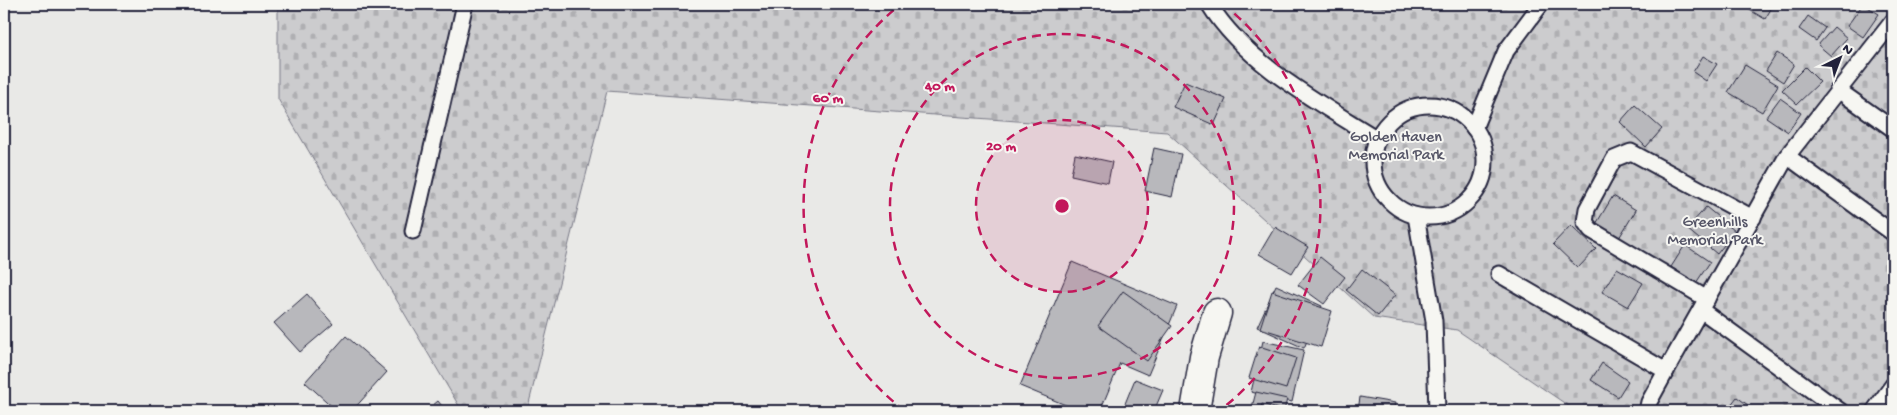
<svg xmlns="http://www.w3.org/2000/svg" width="1897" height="415" font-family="'Gochi Hand',sans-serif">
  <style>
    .cemetery { fill: url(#cemetery-stones); stroke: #777784 }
    .building { fill: #b8b8bc; stroke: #22223b }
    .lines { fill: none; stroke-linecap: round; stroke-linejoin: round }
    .service-casing { stroke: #22223b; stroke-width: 19 }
    .minor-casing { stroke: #22223b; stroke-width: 31 }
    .service { stroke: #f6f6f2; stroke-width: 15 }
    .minor { stroke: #f6f6f2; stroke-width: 28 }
    .ring { fill: none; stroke: #c2185b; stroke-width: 2.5; stroke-dasharray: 9 6 }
    .labels { text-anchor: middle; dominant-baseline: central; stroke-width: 4; stroke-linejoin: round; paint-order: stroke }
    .park-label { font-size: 16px; fill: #555567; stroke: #f6f6f2 }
    .centre { fill: #c2185b; stroke: #f6f6f2; stroke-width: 2.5 }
    .ring-label { font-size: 15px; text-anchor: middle; font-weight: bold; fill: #c2185b; stroke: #f6f6f2; stroke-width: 4; stroke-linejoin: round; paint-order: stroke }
  </style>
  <defs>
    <pattern id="cemetery-stones" width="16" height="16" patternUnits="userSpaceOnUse" patternTransform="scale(1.25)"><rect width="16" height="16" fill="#ccccce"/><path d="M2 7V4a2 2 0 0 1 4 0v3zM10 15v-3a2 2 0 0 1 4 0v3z" fill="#afafb2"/></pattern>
  </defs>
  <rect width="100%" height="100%" fill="#e9e9e7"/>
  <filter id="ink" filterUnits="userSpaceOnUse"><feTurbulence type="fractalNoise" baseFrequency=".02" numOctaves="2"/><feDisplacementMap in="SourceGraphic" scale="10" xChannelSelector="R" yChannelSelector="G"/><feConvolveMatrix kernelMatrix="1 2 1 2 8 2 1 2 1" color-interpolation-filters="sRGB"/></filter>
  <g filter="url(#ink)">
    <polygon class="cemetery" points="278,4 1893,4 1893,411 1576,411 1457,330 1374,318 1167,132 607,91 527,411 462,411 278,99"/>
    <g class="building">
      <polygon points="1744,4 1774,4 1765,19 1743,6"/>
      <polygon points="1863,4 1879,14 1863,37 1847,26"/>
      <polygon points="1808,16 1825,28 1816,41 1799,29"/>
      <polygon points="1834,27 1847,38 1831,56 1818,45"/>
      <polygon points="1777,53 1794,64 1783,82 1766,71"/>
      <polygon points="1703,56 1717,64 1706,81 1693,72"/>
      <polygon points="1745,65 1778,85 1762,112 1728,92"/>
      <polygon points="1805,67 1820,82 1797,104 1782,90"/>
      <polygon points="1185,82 1226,99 1214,125 1173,107"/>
      <polygon points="1780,98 1801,113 1788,132 1766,117"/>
      <polygon points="1635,105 1662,129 1646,147 1620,122"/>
      <polygon points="1154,148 1181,154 1172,197 1145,191"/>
      <polygon points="1075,154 1112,162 1108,183 1071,175"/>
      <polygon points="1613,196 1636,210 1619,238 1596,224"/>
      <polygon points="1706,207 1735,231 1717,254 1687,229"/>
      <polygon points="1571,225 1596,249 1578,268 1553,244"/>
      <polygon points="1275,227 1308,247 1292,273 1259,254"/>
      <polygon points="1685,245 1710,262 1696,283 1671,267"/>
      <polygon points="1320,257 1345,277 1324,304 1298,285"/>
      <polygon points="1072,262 1177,306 1148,375 1120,363 1100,411 1080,411 1020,386"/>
      <polygon points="1617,268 1643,283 1628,307 1602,292"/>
      <polygon points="1362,269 1395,295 1378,316 1346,290"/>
      <polygon points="1276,285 1322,306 1304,348 1257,327"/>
      <polygon points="1123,291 1172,326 1147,361 1098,326"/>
      <polygon points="1272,291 1332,311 1321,347 1260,328"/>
      <polygon points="307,294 333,324 300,352 274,323"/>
      <polygon points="346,336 387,372 352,411 337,411 305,382"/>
      <polygon points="1263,341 1304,350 1292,402 1251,392"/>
      <polygon points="1259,346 1296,358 1286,389 1249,378"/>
      <polygon points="1602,363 1628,381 1618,397 1591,380"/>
      <polygon points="1135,379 1163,390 1154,411 1122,411"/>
      <polygon points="1256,392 1287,399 1284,411 1251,411"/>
      <polygon points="1360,397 1395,403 1393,411 1358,411"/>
      <polygon points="1737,397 1756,411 1726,411"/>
      <polygon points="438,401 446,411 426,411"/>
      <polygon points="1262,404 1284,411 1260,411"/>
    </g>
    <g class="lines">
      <g class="service-casing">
        <g id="service">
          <path d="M 1209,4 C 1246,64 1318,102 1377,139"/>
          <polyline points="1838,90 1893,129"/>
          <circle cx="1429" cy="161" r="56"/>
          <polyline points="1474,128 1506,51 1541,4"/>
          <polyline points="1787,156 1893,233"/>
          <polyline points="1416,216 1434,321 1437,411"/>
          <polyline points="413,231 465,4"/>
          <polyline points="1499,274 1666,371"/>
          <polyline points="1707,299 1591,230 1585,222 1587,209 1614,159 1631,152 1753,218"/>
          <polyline points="1701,310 1840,411"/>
          <polyline points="1647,411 1649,402 1666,371 1787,156 1893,21"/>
          <polyline points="1874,411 1893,385"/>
        </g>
      </g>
      <g class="minor-casing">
        <polyline id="minor" points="1195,411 1204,357 1217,313"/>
      </g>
      <use href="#service" class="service"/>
      <use href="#minor" class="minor"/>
    </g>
  </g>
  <circle cx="1062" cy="206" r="86" fill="#c2185b" fill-opacity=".12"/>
  <g class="ring">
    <circle cx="1062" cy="206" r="86"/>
    <circle cx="1062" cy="206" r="172"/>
    <path d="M905 411A258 258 0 0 1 901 4M1223 4A258 258 0 0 1 1219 411"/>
  </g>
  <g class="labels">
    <g class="park-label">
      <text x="1396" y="138">Golden Haven<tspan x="1396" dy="18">Memorial Park</tspan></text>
      <text x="1715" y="223">Greenhills<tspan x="1715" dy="18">Memorial Park</tspan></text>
    </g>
  </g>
  <circle cx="1062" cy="206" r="8" class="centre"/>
  <g class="ring-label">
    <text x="940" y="90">40 m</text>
    <text x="828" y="102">60 m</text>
    <text x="1001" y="150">20 m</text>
  </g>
  <rect width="1897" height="415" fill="none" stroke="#f6f6f2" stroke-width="20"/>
  <rect x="10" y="10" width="1877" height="395" fill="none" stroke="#22223b" stroke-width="2" filter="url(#ink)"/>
  <g transform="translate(1840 58) rotate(42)" stroke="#f6f6f2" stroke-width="4" paint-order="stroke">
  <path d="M0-4L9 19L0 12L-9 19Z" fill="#22223b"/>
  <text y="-8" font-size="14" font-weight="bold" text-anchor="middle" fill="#22223b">N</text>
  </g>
</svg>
